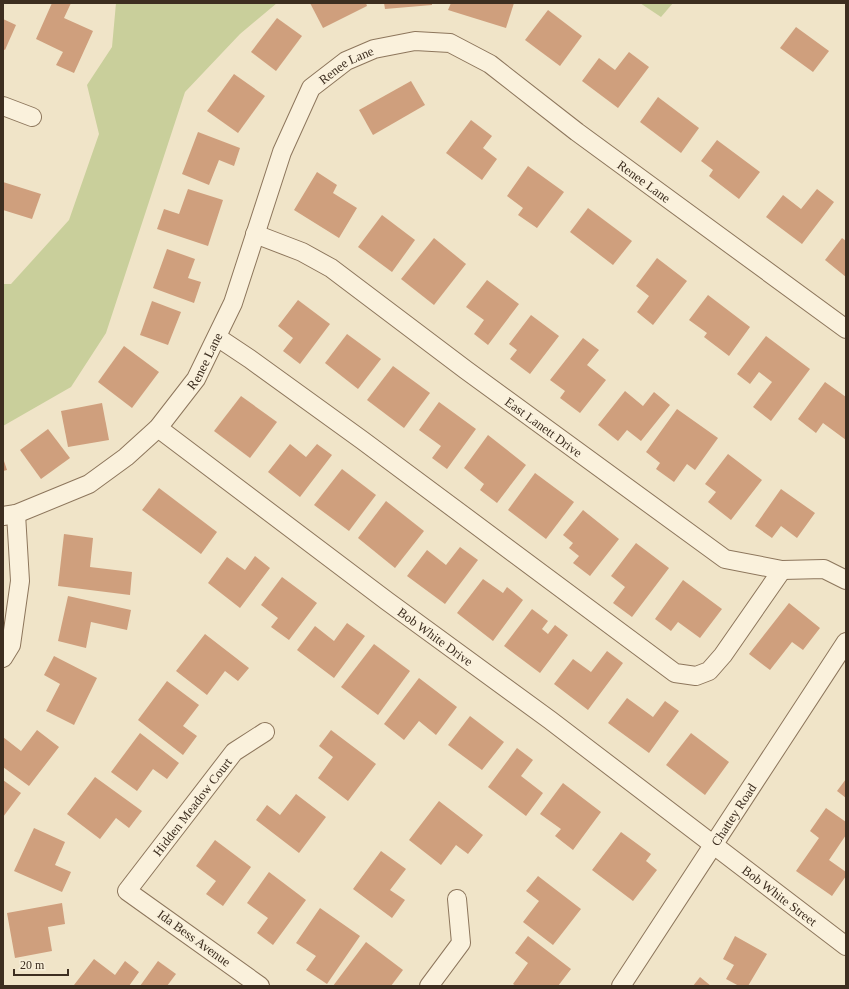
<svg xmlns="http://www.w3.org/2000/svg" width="849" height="989" font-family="'Times New Roman',serif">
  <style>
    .green { fill: #c9cf9b }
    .building { fill: #cf9f7d }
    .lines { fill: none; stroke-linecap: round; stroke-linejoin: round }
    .minor-casing { stroke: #8d765c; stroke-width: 20 }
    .minor { stroke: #faf1dc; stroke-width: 18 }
    .labels { text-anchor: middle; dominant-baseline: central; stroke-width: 3; stroke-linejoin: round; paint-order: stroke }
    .street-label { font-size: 13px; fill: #3d2e20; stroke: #f7eed8 }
  </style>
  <rect width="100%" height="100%" fill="#f0e4c8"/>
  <g class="green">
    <polygon points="116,3 277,3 240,34 185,92 106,333 71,387 3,426 3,284 11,284 69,220 99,134 87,85 112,47"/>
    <polygon points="640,3 673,3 661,17"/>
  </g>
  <g class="building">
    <polygon points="52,3 71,3 64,18 93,31 74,73 56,65 63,52 36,39"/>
    <polygon points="310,3 366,3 367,6 323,28"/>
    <polygon points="384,3 432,3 432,5 385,9"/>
    <polygon points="451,3 514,3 506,28 448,10"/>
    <polygon points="548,10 582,36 560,66 525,40"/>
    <polygon points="277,18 302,36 276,71 251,52"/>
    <polygon points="3,19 16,25 5,50 3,49"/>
    <polygon points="796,27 829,51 813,72 780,48"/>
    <polygon points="629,52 649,67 618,108 582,81 599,58 615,70"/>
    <polygon points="234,74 265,96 238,133 207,111"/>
    <polygon points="411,81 425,105 373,135 359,110"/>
    <polygon points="658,97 699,128 681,153 640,122"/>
    <polygon points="471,120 492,136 483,148 497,159 482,180 446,153"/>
    <polygon points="198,132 240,148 234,166 219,160 209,185 182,174"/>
    <polygon points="717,140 760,172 739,199 709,176 713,170 701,161"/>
    <polygon points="528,166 564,192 537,228 518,215 523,208 507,196"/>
    <polygon points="317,172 337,185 333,193 357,208 339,238 294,210"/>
    <polygon points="3,182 41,194 32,219 3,210"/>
    <polygon points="188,189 223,200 208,246 157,229 164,209 179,214"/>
    <polygon points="817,189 834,202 802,244 766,217 783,195 801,209"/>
    <polygon points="588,208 632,241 613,265 570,232"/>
    <polygon points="382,215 415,240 392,272 358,247"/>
    <polygon points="434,238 466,264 434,305 401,279"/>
    <polygon points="842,238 846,241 846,277 825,260"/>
    <polygon points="167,249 195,259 188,278 201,282 194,303 153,288"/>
    <polygon points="657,258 687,281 653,325 637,312 649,296 636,286"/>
    <polygon points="487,280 519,304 488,345 474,334 484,320 466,307"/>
    <polygon points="708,295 750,327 729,356 704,337 707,333 689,320"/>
    <polygon points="298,300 330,324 300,364 283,351 293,338 278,326"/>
    <polygon points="152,301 181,312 168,345 140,335"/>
    <polygon points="531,315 559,336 530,374 510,359 517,350 509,344"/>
    <polygon points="347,334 381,359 358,389 325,363"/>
    <polygon points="766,336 810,369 771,421 753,407 772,382 759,372 750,384 737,374"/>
    <polygon points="583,338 599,350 587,365 606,380 580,413 560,398 565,391 550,380"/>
    <polygon points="124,346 159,372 132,408 98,382"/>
    <polygon points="393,366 430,393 404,428 367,400"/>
    <polygon points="825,382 846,397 846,440 823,423 816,433 798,419"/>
    <polygon points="625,391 643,406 654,392 670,405 641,441 627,430 618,441 598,425"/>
    <polygon points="241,396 277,422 250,458 214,431"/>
    <polygon points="439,402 476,429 447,469 432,458 441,446 419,430"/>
    <polygon points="102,403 109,440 68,447 61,411"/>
    <polygon points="677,409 718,438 695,470 687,464 674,482 656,469 660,463 646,452"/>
    <polygon points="48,429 70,458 41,479 20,450"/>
    <polygon points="488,435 526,465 497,503 480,490 484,484 464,468"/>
    <polygon points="290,444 306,457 317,444 332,455 300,497 268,472"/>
    <polygon points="728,454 762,480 731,520 708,502 716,492 705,484"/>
    <polygon points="3,458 7,470 3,471"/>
    <polygon points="342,469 376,495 349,531 314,505"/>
    <polygon points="535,473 574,502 546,539 508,510"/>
    <polygon points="159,488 217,532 201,554 142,510"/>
    <polygon points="781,489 815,513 797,538 781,526 772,538 755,526"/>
    <polygon points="386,501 424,531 395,568 358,538"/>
    <polygon points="583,510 619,539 590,576 573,563 579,556 569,548 573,543 563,535"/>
    <polygon points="64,534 93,538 90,567 132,572 130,595 58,586"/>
    <polygon points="636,543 669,568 632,617 613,603 625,587 611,576"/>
    <polygon points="460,547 478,560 445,604 407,576 427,550 446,565"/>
    <polygon points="255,556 270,568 240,608 208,583 227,557 245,570"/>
    <polygon points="282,577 317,603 289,640 271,627 278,618 261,605"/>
    <polygon points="483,579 503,593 507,587 523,600 493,641 457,613"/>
    <polygon points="683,580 722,609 700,638 678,622 671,631 655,619"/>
    <polygon points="68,596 131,610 127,630 91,622 86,648 58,641"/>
    <polygon points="789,603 820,628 803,650 792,642 770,670 749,654"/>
    <polygon points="532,609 548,621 542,629 548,634 555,625 568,635 540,673 504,646"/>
    <polygon points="347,623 365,636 334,678 297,650 315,626 334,641"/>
    <polygon points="205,634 249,668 238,681 225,671 207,695 176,671"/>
    <polygon points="374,644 410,671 378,715 341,687"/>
    <polygon points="607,651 623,663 588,710 554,684 573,659 591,672"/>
    <polygon points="54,656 97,678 74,725 46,711 60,684 44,675"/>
    <polygon points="419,678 457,707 436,735 419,721 404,740 384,724"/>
    <polygon points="167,681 199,705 183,726 197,736 183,755 138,720"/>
    <polygon points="627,698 653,717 665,701 679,711 649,753 608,723"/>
    <polygon points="470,716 504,742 482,770 448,745"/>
    <polygon points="37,730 59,747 29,786 3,767 3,737 21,751"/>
    <polygon points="331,730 376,764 348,801 318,778 333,757 319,746"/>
    <polygon points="140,733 179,763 167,779 153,769 137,791 111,772"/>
    <polygon points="691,733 729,762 705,795 666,765"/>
    <polygon points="517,748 533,760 521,776 543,793 526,816 488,787"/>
    <polygon points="95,777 142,811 129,828 116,818 100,839 67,814"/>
    <polygon points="846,779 846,798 837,791"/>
    <polygon points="3,780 21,793 3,817"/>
    <polygon points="563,783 601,812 573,850 555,836 561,829 540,814"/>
    <polygon points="296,794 326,817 299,853 256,820 267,805 280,815"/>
    <polygon points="439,801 483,835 468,854 456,845 441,865 409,840"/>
    <polygon points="826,808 846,822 846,835 829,860 846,872 846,876 832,896 796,871 819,838 810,831"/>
    <polygon points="34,828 65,842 55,865 71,872 62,892 14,871"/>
    <polygon points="621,832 651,854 646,861 657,870 633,901 592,870"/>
    <polygon points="215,840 251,867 223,906 206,894 216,881 196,866"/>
    <polygon points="381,851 406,869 390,890 405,900 392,918 353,889"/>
    <polygon points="269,872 306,900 273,945 257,933 268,918 247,903"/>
    <polygon points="538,876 581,909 553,945 523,922 539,901 526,891"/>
    <polygon points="62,903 65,924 48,927 52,951 15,958 7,913"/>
    <polygon points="320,908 360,936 327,984 306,970 316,956 296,943"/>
    <polygon points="528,936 571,969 558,986 516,986 513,984 528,963 515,953"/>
    <polygon points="735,936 767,954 748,986 739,986 726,979 734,965 723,959"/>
    <polygon points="366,942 403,970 391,986 333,986"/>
    <polygon points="94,959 115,975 125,961 139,972 129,986 75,986 74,985"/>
    <polygon points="158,961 176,974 167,986 140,986"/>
    <polygon points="700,977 711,986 693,986"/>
  </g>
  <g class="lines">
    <g class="minor-casing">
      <g id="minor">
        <polyline points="3,106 32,117"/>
        <path id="s1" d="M 255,234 L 302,252 L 331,268 L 466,370 L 725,559 L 782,570 L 824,569 L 846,580"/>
        <polyline points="217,337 250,359 362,440 675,673 696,676 709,671 723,655 782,570"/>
        <path id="s2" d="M 158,428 L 387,601 L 550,720 L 846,946"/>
        <path id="s3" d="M 3,516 L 16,514 L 89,484 L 126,457 L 158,428 L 196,379 L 233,303 L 282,152 L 311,88 L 346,61 L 374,49 L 415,41 L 450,43 L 490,64 L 577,132 L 846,329"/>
        <polyline points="3,658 11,645 20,581 16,514"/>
        <path id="s4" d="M 260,986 L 127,891 L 234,752 L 265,732"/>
        <polyline points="429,986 461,943 457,899"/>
        <path id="s5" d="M 621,986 L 846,642"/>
      </g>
    </g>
    <use href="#minor" class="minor"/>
  </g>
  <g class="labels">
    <g class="street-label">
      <text stroke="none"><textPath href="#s3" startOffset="599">Renee Lane</textPath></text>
      <text stroke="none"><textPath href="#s3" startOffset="947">Renee Lane</textPath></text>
      <text stroke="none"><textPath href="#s3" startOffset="263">Renee Lane</textPath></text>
      <text stroke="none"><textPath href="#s1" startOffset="349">East Lanett Drive</textPath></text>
      <text stroke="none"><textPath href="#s2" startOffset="347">Bob White Drive</textPath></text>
      <text stroke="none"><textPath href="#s4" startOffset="270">Hidden Meadow Court</textPath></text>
      <text stroke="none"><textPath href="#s5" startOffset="205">Chattey Road</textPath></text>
      <text stroke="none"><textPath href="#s2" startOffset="778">Bob White Street</textPath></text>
      <text transform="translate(194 938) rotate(36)">Ida Bess Avenue</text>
    </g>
  </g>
  <rect width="849" height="989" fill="none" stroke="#3d2e20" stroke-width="8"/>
  <path d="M14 969v6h54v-6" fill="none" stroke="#3d2e20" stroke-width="2"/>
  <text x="20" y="969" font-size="12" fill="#3d2e20" stroke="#f7eed8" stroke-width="3" paint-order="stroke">20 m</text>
</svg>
